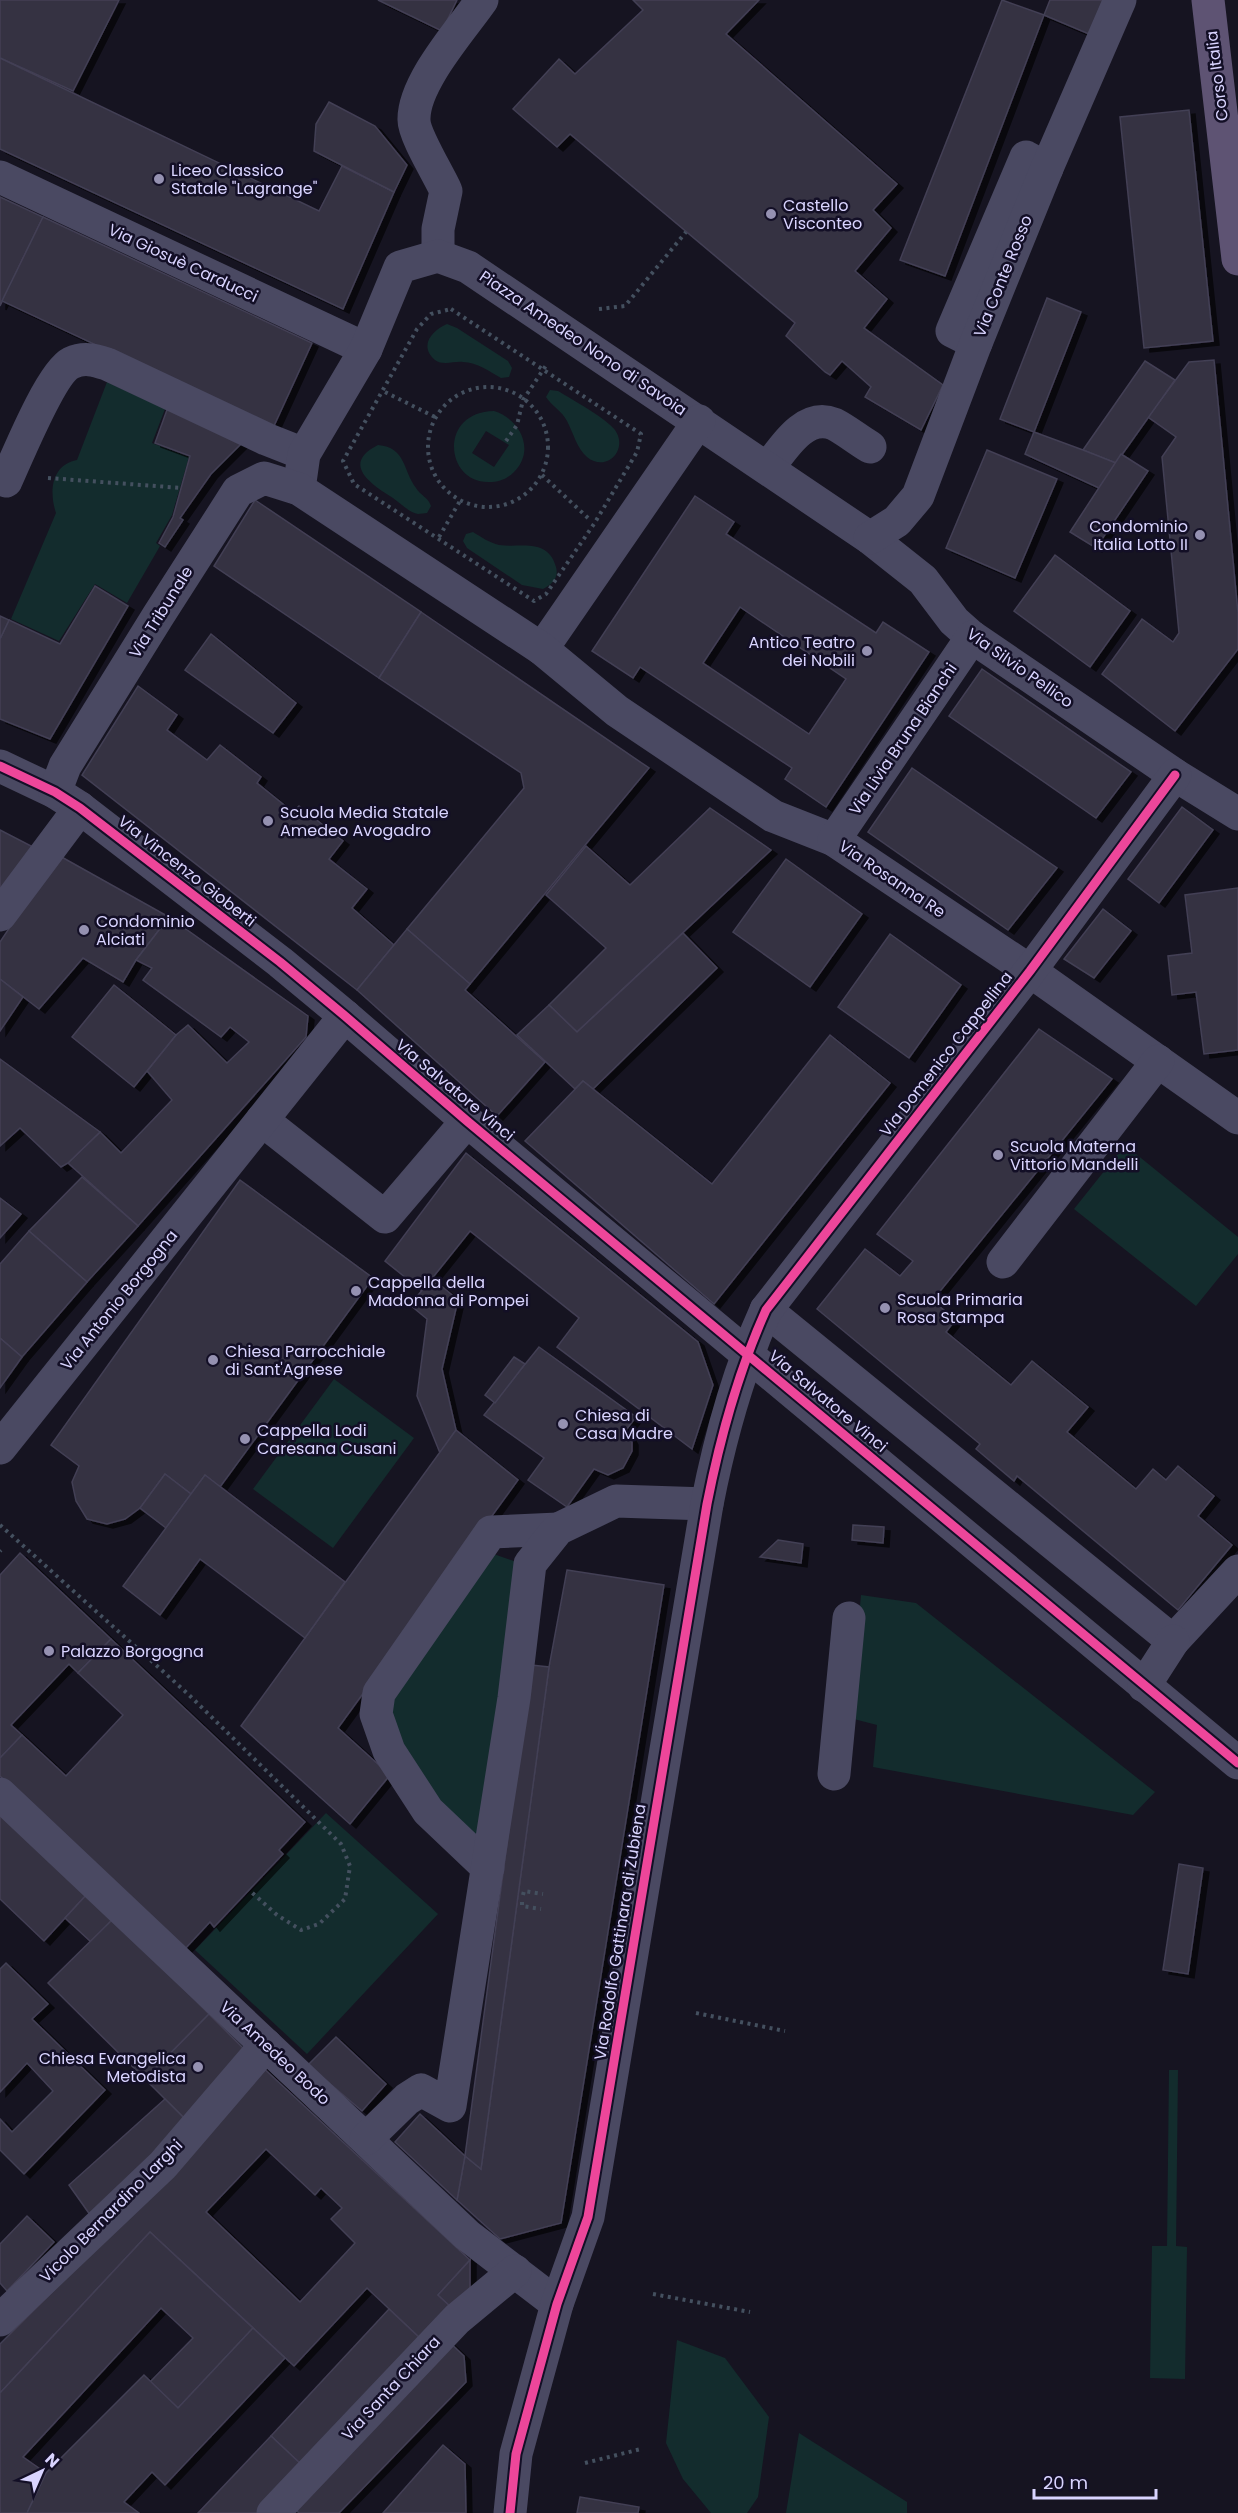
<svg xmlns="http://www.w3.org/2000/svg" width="1238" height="2513" font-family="Poppins,sans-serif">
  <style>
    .green { fill: #132c2d; fill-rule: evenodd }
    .building { fill: #343243; stroke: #433f54; stroke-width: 1.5; fill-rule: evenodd; filter: url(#shadow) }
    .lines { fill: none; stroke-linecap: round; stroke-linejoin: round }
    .path { stroke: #44505f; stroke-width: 4; stroke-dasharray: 3 4.5; stroke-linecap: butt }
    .minor { stroke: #4a4962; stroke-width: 33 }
    .major { stroke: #5e5373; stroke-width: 33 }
    .cycleway-casing { stroke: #130f26; stroke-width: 13 }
    .cycleway { stroke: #ed469a; stroke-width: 9 }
    .poi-dot { fill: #9591b1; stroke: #130f26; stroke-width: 2 }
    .labels { text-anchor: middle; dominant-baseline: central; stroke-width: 5; stroke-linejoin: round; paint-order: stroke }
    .street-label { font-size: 16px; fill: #d9d4ff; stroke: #130f26 }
    .poi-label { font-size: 16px; fill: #d9d4ff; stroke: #130f26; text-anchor: start }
  </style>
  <defs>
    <filter id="shadow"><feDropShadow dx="6" dy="4" stdDeviation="0" flood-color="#0009"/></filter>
  </defs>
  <rect width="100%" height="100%" fill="#161421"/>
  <g class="green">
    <path d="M 447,324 L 457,328 L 508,361 L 512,368 L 509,377 L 501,378 C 490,372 477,362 463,362 C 454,361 443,366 435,360 C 418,345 433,330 447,324 Z"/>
    <path d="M 107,382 L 165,409 L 152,443 L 189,457 L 172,515 L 156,543 L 160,546 L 127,603 L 95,584 L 59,641 L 11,619 L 56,513 C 49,492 51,465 77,460 Z"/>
    <path d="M 550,390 L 558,391 C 571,399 606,418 615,430 C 629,450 606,473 587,457 C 577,449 573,432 567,421 C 562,411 552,406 546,397 Z"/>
    <path d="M 494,411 C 520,419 536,450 514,472 C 507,479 499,482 489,482 C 445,483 438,412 494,411 ZM 486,431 L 509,445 L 494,467 L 472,453 Z"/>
    <path d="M 378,445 C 406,447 403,471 416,488 C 421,496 428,497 431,506 L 427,513 C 424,513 421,514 418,514 C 410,513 400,503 393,498 C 372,485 340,464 378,445 Z"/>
    <path d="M 473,532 C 481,537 490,543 499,545 C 521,548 548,538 556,567 C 559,578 552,584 543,589 L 522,585 L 467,548 L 463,541 L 466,534 Z"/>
    <polygon points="1125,1145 1238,1237 1238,1254 1196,1306 1074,1209"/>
    <polygon points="334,1379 414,1438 333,1548 253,1489"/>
    <polygon points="485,1551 522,1564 480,1838 445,1811 397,1742 389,1689"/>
    <polygon points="861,1595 916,1603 1155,1792 1133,1815 873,1767 877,1725 850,1718"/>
    <polygon points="326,1813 438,1914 307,2054 195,1950"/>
    <polygon points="1169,2070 1178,2070 1176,2246 1187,2247 1185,2379 1150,2378 1152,2246 1167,2246"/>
    <polygon points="677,2340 725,2358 769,2417 758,2497 747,2513 711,2513 683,2479 666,2443"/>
    <polygon points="799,2433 907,2502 907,2513 786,2513"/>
  </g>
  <g class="building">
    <polygon points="0,0 119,0 73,91 0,58"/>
    <polygon points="378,0 457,0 442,31"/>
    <polygon points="633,0 759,0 726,34 897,184 873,210 891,228 855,271 887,299 864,328 943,385 921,430 865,397 871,387 842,361 830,375 825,372 786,336 795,323 570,134 557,147 513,109 559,59 575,74 643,10"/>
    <polygon points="1002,0 1044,15 945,276 900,260"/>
    <polygon points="1050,0 1103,0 1089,34 1044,15"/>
    <polygon points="0,58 319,211 342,166 394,192 343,309 0,149"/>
    <polygon points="329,102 375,126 407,165 394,192 314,151 316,124"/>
    <polygon points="1189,110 1213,341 1144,348 1120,117"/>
    <polygon points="0,197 43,217 0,306"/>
    <polygon points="43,217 312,343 273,428 2,301"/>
    <polygon points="1047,298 1081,312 1034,432 1000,419"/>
    <polygon points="1214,360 1238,613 1238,649 1175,731 1102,674 1142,619 1173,642 1179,633 1162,457 1176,437 1148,417 1189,362"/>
    <polygon points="1145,361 1175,380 1116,463 1083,450"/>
    <polygon points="168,407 242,443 211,474 180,518 183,520 165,547 159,543 173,517 190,456 155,443"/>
    <polygon points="1034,432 1083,450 1116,463 1099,488 1025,454"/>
    <polygon points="987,450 1057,479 1015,578 946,548"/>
    <polygon points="1121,454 1148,471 1096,548 1070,532"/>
    <path d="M 695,496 L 734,522 L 726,534 L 876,633 L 883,622 L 929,652 L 826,807 L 785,779 L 792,768 L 640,667 L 633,678 L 592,651 ZM 740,607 L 846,679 L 809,734 L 703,663 Z"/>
    <polygon points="255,500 421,612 379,678 214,566"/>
    <polygon points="1055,555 1130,611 1090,667 1014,611"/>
    <polygon points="95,586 128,606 50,739 0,719 0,639 9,620 60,644"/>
    <polygon points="421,612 649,768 470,984 407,929 524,788 521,773 379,678"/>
    <polygon points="0,616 9,620 0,639"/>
    <polygon points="211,634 296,703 273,733 185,670"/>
    <polygon points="982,669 1131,772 1096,818 949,716"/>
    <polygon points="138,686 177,715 167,730 207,760 220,745 261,777 257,783 293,812 299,806 343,841 329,859 367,889 352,908 394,945 357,990 82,775"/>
    <polygon points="912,768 1057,868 1008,930 868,832"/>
    <polygon points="1182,807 1213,830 1159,903 1128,879"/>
    <polygon points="710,808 771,850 577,1032 549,1005 606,948 546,895 586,846 630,885"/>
    <polygon points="0,830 33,847 0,894"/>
    <polygon points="58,855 169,917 136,960 123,982 83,958 39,1009 0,979 0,942"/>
    <polygon points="786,859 862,914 810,987 733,932"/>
    <polygon points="1238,888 1238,1050 1204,1054 1196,992 1172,995 1168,956 1192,953 1185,895"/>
    <polygon points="1103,909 1131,931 1094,978 1064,959"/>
    <polygon points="169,917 308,1016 306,1037 138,1226 68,1163 100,1132 121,1153 172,1100 147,1071 176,1035 188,1025 227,1063 249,1042 230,1027 221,1037 143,980 152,968 136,960"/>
    <polygon points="407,929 470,984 465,990 545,1062 497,1116 357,990"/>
    <polygon points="683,933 717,968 593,1089 583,1081 575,1089 517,1035 549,1005 577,1032"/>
    <polygon points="890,934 961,985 909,1058 838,1007"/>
    <polygon points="0,979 23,997 0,1031"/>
    <polygon points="114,985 176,1035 134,1087 72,1037"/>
    <polygon points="1039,1029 1112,1079 932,1301 956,1319 946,1332 1011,1385 1032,1361 1088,1407 1067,1432 1136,1489 1153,1469 1166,1480 1178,1466 1214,1496 1198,1516 1232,1545 1178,1610 1017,1476 1014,1481 976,1449 980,1444 817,1309 865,1249 900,1276 913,1261 877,1234"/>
    <polygon points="830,1035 890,1083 714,1304 525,1141 583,1081 712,1184"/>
    <polygon points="0,1059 100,1132 68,1163 61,1167 20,1128 0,1146"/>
    <polygon points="466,1153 698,1342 713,1385 692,1449 557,1347 579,1318 470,1231 422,1291 385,1261"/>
    <polygon points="82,1177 138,1226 87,1282 29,1231"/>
    <polygon points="240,1180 373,1278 220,1487 205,1475 191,1494 165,1474 140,1508 125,1519 107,1524 87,1519 76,1501 72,1482 79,1466 51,1445"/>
    <polygon points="0,1198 21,1214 0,1238"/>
    <polygon points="29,1231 87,1282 22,1357 0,1338 0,1264"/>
    <polygon points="432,1278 458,1300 442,1369 456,1430 440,1453 417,1396 427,1319 410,1305"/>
    <polygon points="0,1338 22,1357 0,1388"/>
    <polygon points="539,1347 636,1417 626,1430 632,1441 632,1451 623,1468 608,1475 594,1469 567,1507 528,1480 544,1458 484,1415"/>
    <polygon points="514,1357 525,1364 495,1403 485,1395"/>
    <polygon points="456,1430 518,1480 338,1728 390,1775 350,1824 241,1726"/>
    <polygon points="165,1474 191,1494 166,1528 140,1508"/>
    <polygon points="205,1475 345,1582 305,1638 200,1559 160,1615 123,1586"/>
    <polygon points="853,1525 884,1527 883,1543 852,1540"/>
    <polygon points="778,1540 803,1544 801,1563 760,1557"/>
    <polygon points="20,1553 111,1639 78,1673 69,1664 11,1725 22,1735 0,1758 0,1575"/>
    <polygon points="567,1570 664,1585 561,2223 500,2239 457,2200 465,2156 481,2169 549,1667"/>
    <polygon points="111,1639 305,1822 279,1850 283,1854 214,1927 210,1922 184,1950 0,1776 0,1758 22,1735 66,1776 123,1715 78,1673"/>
    <polygon points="531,1665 549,1667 481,2169 465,2156"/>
    <polygon points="0,1809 88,1893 44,1941 0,1899"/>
    <polygon points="1179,1864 1203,1868 1188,1974 1163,1970"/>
    <polygon points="88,1893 114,1918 91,1942 65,1918"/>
    <polygon points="114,1918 209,2014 145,2079 48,1983"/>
    <polygon points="6,1963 48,2004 32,2019 105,2090 24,2174 0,2150 0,2119 12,2132 53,2091 27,2063 0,2092 0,1969"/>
    <polygon points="209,2014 249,2054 189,2123 145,2079"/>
    <polygon points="336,2037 386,2084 362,2111 308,2065"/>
    <path d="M 258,2063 L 470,2260 L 438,2295 L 452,2308 L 422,2340 L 367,2288 L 294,2366 L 150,2232 L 0,2393 L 0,2344 L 163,2181 ZM 266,2149 L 315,2195 L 321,2188 L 342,2208 L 331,2219 L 355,2243 L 300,2302 L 206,2212 Z"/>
    <polygon points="165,2099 189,2123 93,2219 69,2185"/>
    <polygon points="420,2114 465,2156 457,2200 395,2142"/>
    <polygon points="27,2216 54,2242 7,2291 0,2283 0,2244"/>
    <polygon points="150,2232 253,2328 178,2408 150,2382 193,2338 161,2308 23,2457 46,2473 27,2513 0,2513 0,2393"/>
    <polygon points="470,2260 470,2288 452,2308 438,2295"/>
    <polygon points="389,2309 422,2340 304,2467 271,2436"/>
    <polygon points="253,2328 285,2358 165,2485 152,2472 124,2502 139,2513 27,2513 46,2473 144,2375 178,2408"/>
    <polygon points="446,2339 464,2356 466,2382 339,2513 299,2513 291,2505"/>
    <polygon points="271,2436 304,2467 263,2513 198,2513"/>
    <polygon points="443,2445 465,2464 466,2513 383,2513"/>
    <polygon points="580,2497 639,2507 638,2513 577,2513"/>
  </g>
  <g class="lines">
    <g class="path">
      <polygon points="451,309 641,434 637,452 594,524 546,594 534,601 354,484 343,461 417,329 431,314"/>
      <polyline points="599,309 625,306 686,232"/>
      <circle cx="488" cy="447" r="60"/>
      <polyline points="385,392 435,417"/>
      <polyline points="506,441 517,425 523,400 547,364"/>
      <polyline points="542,475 588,518"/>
      <polyline points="48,478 182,488"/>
      <polyline points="439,537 460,501"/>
      <polyline points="0,1525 187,1693 341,1844 350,1866 345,1899 319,1924 301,1930 277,1915 249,1890"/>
      <polyline points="0,1551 1,1550"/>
      <polyline points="523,1895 524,1891 543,1894"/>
      <polyline points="522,1902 522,1906 541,1909"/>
      <polyline points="696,2013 785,2031"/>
      <polyline points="653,2294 750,2312"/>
      <polyline points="585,2463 641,2449"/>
    </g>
    <g class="minor">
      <polyline points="0,177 366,349"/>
      <path d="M 438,256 L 438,229 L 446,191 C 439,175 414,135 414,120 C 413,83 461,30 482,0"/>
      <polyline points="976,343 952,331 1026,157 1047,168"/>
      <path d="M 768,468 C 783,449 804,412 834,424 C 846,430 858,440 870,447"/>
      <path d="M 0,478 L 6,481 C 17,457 51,373 71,363 C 84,357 94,360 107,364 L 266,439 L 304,454"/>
      <polyline points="299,489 304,454 366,349 400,267 438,256 468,267 870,538 923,580 954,621 972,637 1175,775 1238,814"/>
      <polyline points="870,538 897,521 918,496 976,343 1047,168 1120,0"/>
      <polyline points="542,649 699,421"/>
      <polyline points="0,766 55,792 80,808 280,962 345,1016 467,1121 1238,1763"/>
      <polyline points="55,792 65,766 158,616 238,491 264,478 299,489 542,649 617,711 773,816 834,840 1030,971 1238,1118"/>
      <polyline points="834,840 972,637"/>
      <polyline points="0,915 80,808"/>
      <polyline points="262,1120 385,1217 467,1121"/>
      <polyline points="1003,1262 1158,1061"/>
      <polyline points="766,1310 1173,1641 1238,1571"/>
      <polyline points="0,1448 345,1016"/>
      <polyline points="1144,1686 1173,1641"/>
      <polyline points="834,1774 849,1618"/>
      <polyline points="0,1794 467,2235 557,2304"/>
      <polyline points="488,1868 428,1811 389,1751 376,1714 379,1693 491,1532 558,1529"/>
      <polyline points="366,2139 407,2099 421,2090 450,2106 514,1698 530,1564 558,1529 616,1501 707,1504"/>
      <polyline points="0,2320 163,2165 266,2045"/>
      <polyline points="273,2513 457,2319 515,2271"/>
      <path d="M 510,2513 L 516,2454 L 557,2304 L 588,2217 L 707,1504 C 720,1438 738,1372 766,1310 L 1030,971 L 1175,775"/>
    </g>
    <polyline class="major" points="1208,0 1238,259"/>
    <g class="cycleway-casing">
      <g id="cycleway">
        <polyline points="0,766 55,792 80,808 280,962 345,1016 467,1121 1238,1763"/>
        <path d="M 510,2513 L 516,2454 L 557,2304 L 588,2217 L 707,1504 C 720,1438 738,1372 766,1310 L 1030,971 L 1175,775"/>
      </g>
    </g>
    <use href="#cycleway" class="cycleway"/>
  </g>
  <g class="poi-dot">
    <circle cx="159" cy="179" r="6"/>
    <circle cx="771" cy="214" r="6"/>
    <circle cx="1200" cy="535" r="6"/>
    <circle cx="867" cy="651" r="6"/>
    <circle cx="268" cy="821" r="6"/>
    <circle cx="84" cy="930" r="6"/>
    <circle cx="998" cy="1155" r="6"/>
    <circle cx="356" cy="1291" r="6"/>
    <circle cx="885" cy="1308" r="6"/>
    <circle cx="213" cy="1360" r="6"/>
    <circle cx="563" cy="1424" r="6"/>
    <circle cx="245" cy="1439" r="6"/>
    <circle cx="49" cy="1651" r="6"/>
    <circle cx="198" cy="2067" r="6"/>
  </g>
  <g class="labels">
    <g class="street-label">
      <text transform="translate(1217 76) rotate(-97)">Corso Italia</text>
      <text transform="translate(183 263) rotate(25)">Via Giosuè Carducci</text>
      <text transform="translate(1003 276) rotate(-68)">Via Conte Rosso</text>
      <text transform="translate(583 343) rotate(34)">Piazza Amedeo Nono di Savoia</text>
      <text transform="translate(161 612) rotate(-58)">Via Tribunale</text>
      <text transform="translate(1020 668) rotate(35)">Via Silvio Pellico</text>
      <text transform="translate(903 739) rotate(-56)">Via Livia Bruna Bianchi</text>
      <text transform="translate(187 871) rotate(38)">Via Vincenzo Gioberti</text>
      <text transform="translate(892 879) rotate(34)">Via Rosanna Re</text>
      <text transform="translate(946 1054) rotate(-52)">Via Domenico Cappellina</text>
      <text transform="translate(455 1090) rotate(40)">Via Salvatore Vinci</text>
      <text transform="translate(119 1300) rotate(-51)">Via Antonio Borgogna</text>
      <text transform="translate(828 1401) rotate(40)">Via Salvatore Vinci</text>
      <text transform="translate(620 1932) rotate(-81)">Via Rodolfo Gattinara di Zubiena</text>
      <text transform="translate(275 2053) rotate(43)">Via Amedeo Bodo</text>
      <text transform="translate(111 2211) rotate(-45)">Vicolo Bernardino Larghi</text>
      <text transform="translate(391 2388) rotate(-47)">Via Santa Chiara</text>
    </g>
    <g class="poi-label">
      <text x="171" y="170">Liceo Classico<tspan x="171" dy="18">Statale "Lagrange"</tspan></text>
      <text x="783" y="205">Castello<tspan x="783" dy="18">Visconteo</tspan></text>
      <text x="1188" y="526" text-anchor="end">Condominio<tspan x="1188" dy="18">Italia Lotto II</tspan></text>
      <text x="855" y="642" text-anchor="end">Antico Teatro<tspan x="855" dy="18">dei Nobili</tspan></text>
      <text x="280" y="812">Scuola Media Statale<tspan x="280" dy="18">Amedeo Avogadro</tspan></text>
      <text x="96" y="921">Condominio<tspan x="96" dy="18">Alciati</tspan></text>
      <text x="1010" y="1146">Scuola Materna<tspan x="1010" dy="18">Vittorio Mandelli</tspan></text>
      <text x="368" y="1282">Cappella della<tspan x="368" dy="18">Madonna di Pompei</tspan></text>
      <text x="897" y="1299">Scuola Primaria<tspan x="897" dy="18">Rosa Stampa</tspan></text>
      <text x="225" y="1351">Chiesa Parrocchiale<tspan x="225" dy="18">di Sant'Agnese</tspan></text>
      <text x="575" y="1415">Chiesa di<tspan x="575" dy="18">Casa Madre</tspan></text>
      <text x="257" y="1430">Cappella Lodi<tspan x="257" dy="18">Caresana Cusani</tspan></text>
      <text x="61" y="1651">Palazzo Borgogna</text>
      <text x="186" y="2058" text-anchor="end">Chiesa Evangelica<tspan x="186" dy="18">Metodista</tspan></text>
    </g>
  </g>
  <g transform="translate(42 2471) rotate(44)" stroke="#130f26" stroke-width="4.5" paint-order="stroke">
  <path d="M0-4.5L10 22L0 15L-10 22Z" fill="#d9d4ff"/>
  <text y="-9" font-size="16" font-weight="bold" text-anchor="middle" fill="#d9d4ff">N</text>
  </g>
  <path d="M1034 2489v9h122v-9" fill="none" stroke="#d9d4ff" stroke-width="3"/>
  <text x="1043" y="2489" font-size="18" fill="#d9d4ff" stroke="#130f26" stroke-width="4.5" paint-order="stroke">20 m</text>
</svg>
